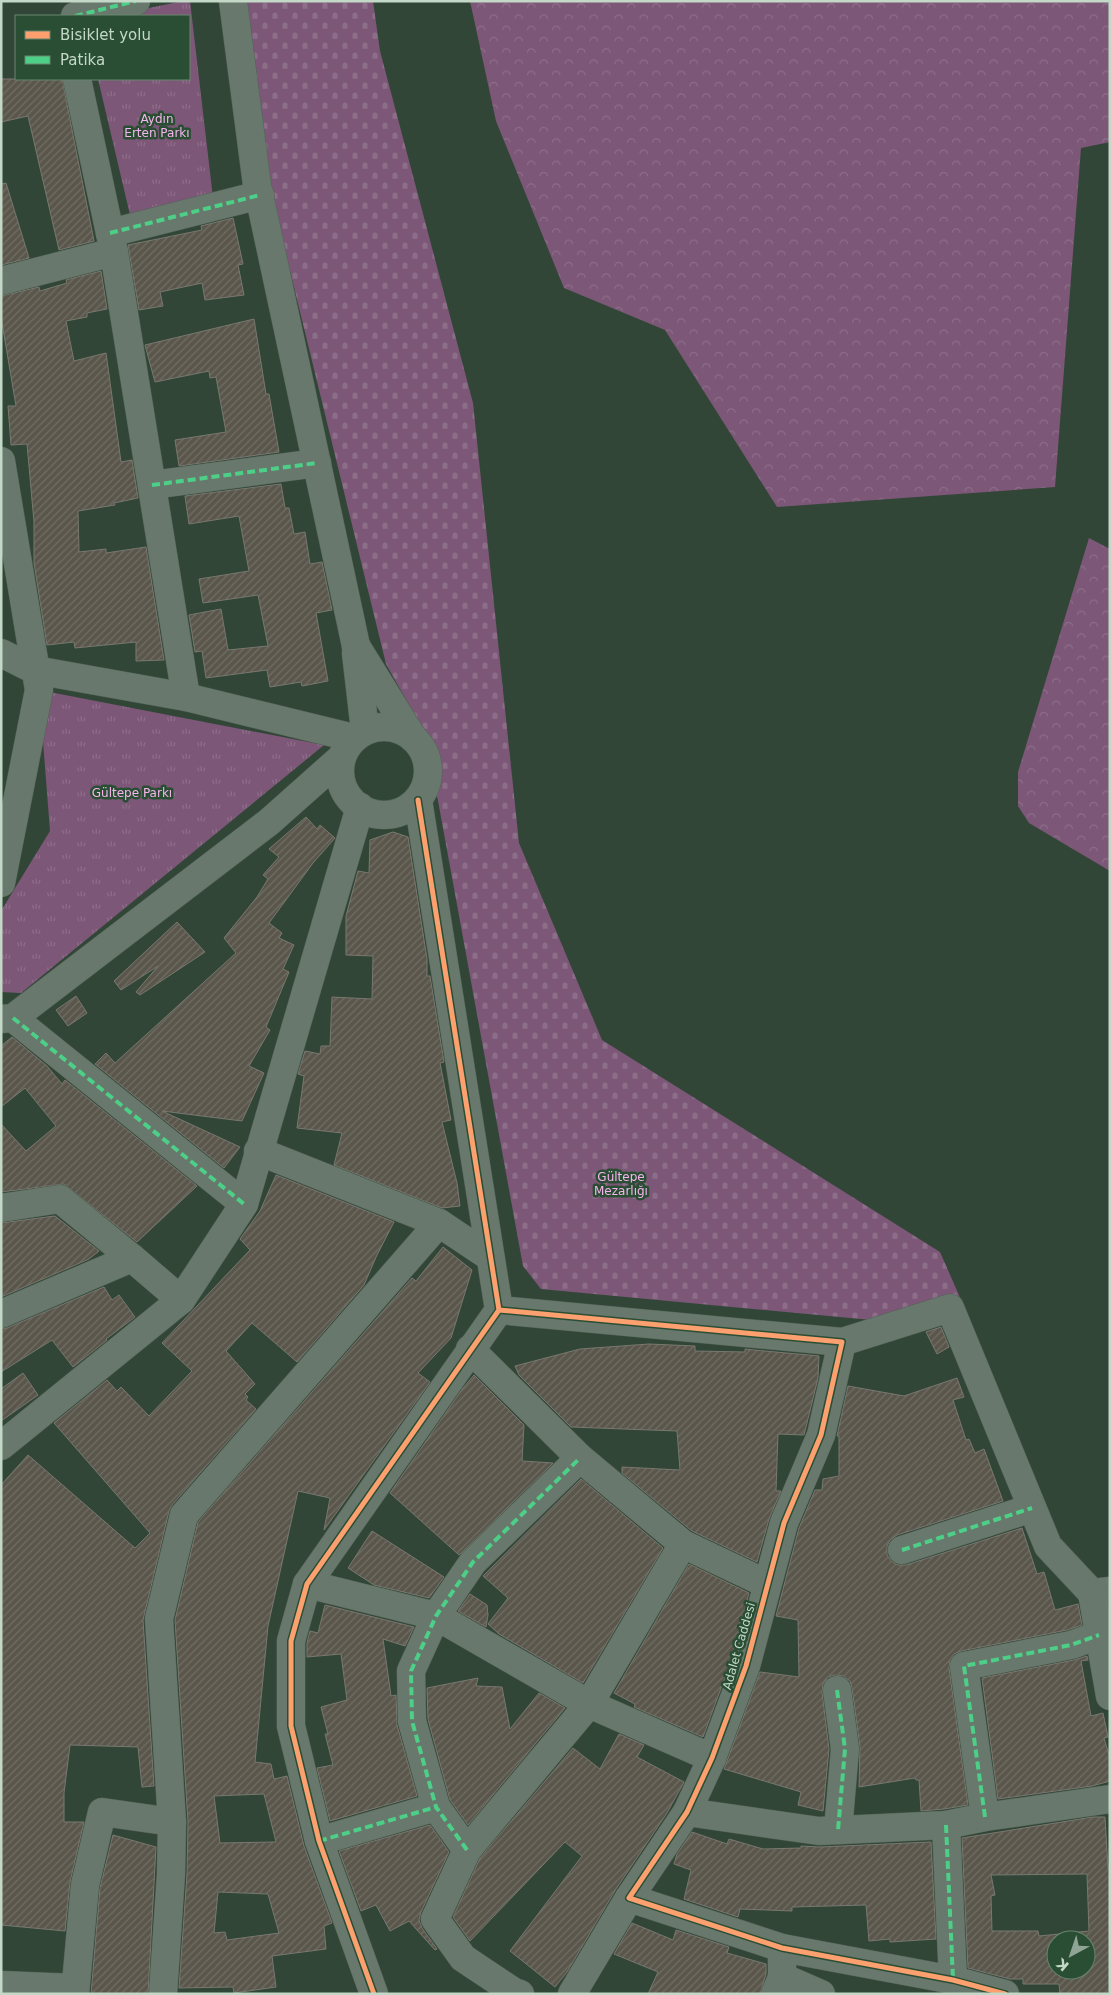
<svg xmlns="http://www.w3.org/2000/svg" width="1111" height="1995" font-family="'DejaVu Sans',sans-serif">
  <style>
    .forest { fill: url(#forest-crowns) }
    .cemetery { fill: url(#cemetery-stones) }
    .park { fill: url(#park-tufts) }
    .building { fill: url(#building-hatch); stroke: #787870; fill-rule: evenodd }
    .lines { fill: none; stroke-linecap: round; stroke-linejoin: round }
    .minor-casing { stroke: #526356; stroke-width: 29 }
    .tertiary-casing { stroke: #526356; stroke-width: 29 }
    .minor { stroke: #68786c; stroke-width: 28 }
    .tertiary { stroke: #68786c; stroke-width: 28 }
    .quiet { stroke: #4dcf88; stroke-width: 4; stroke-dasharray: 8 4; stroke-linecap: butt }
    .cycleway-casing { stroke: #2a4e34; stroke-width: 8 }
    .cycleway { stroke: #fca06f; stroke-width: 5 }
    .labels { text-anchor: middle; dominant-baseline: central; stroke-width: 5; stroke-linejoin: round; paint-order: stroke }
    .park-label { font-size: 12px; fill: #f7b4ed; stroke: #2a4e34 }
    .street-label { font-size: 12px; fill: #c4d8c8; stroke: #2a4e34 }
  </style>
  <defs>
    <pattern id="forest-crowns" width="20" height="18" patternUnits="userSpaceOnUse" patternTransform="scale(1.25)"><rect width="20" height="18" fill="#7c5777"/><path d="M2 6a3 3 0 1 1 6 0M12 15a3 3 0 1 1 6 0" fill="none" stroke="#8d6e89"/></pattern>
    <pattern id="cemetery-stones" width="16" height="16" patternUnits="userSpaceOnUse" patternTransform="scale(1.25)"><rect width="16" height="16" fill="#7c5777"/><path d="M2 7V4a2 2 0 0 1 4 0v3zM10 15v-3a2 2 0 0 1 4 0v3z" fill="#8d6e89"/></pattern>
    <pattern id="park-tufts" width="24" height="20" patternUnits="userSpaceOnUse" patternTransform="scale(1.25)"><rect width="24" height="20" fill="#7c5777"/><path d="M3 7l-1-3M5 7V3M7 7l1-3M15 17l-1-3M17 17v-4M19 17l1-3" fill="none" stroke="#8d6e89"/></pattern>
    <pattern id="building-hatch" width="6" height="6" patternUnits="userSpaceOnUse" patternTransform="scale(1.25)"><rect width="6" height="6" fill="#5a564c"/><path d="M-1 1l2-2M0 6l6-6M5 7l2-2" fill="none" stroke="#706e64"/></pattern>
  </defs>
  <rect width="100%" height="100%" fill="#324638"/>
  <g class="forest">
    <polygon points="470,1 1110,1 1110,142 1081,148 1055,487 777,507 665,330 564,288 496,121"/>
    <polygon points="1089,538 1110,549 1110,871 1029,823 1018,806 1018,772"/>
  </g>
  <polygon class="cemetery" points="246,1 373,1 380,51 473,403 519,843 602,1040 940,1252 962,1302 872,1320 541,1289 523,1266 426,735 386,664 261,152"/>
  <g class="park">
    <polygon points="183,1 190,1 213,198 131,219 98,79 189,79 189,16 110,16"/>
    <polygon points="39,690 324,745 21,993 1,992 1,911 50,831"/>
  </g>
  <g class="building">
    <polygon points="1,79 62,79 94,241 59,250 28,116 1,122"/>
    <polygon points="6,183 29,258 1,265 1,184"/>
    <polygon points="233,218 243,264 238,265 244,295 205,300 202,283 160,292 163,306 139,310 128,245 202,230 201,226"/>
    <polygon points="101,271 107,309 87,313 87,317 66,321 74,361 106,353 121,462 132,460 138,498 114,503 115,505 78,511 79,552 106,549 106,553 146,547 164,660 136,661 136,642 75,648 74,642 47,645 34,563 34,522 27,444 11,445 8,406 16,406 1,317 1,296 39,287 40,291 67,283 66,280"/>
    <polygon points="254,319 266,394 269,394 279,452 179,466 175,440 226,432 216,377 210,378 209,371 155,382 145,345"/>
    <polygon points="281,484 285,508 289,508 294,534 305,532 310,564 322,562 332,610 316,613 328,681 302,686 301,682 270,687 267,670 206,678 202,651 195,652 189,615 221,609 228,650 268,646 258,595 203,603 199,579 249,571 239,516 189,524 185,496"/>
    <polygon points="306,817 317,829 320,825 335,838 313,863 269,923 282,933 279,938 294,945 283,969 289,972 266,1027 270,1030 249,1066 264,1073 242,1121 162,1111 240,1147 224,1168 95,1064 106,1053 115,1063 236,953 224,938 257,897 268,879 263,875 279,857 269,849"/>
    <polygon points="393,832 408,837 427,959 427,976 430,976 444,1062 440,1063 451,1120 442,1122 457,1183 460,1206 442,1208 334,1165 342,1133 297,1128 304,1076 298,1074 305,1051 320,1054 321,1046 330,1046 332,997 372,999 373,956 346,955 346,916 358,871 369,873 370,840"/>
    <polygon points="177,922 205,952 140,995 136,992 158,966 121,990 114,981"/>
    <polygon points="76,996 87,1013 68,1026 56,1010"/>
    <polygon points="12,1037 47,1066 62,1084 65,1080 197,1186 137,1242 64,1184 1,1192 1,1124 26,1151 56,1126 25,1088 1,1107 1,1046"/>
    <polygon points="276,1175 394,1222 377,1255 364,1285 297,1362 252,1323 226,1351 255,1384 245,1394 248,1397 246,1400 256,1409 172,1505 169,1511 143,1620 154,1786 142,1787 138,1747 70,1745 64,1793 64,1822 84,1822 70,1882 65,1931 1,1925 1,1485 28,1455 135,1548 150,1533 54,1423 107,1380 117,1391 121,1387 149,1416 192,1371 162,1343 250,1250 240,1239 260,1211"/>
    <polygon points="55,1216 99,1251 89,1259 1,1297 1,1223"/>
    <path d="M 443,1247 L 472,1270 L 451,1338 L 418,1373 L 430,1382 L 324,1530 L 330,1498 L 298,1491 L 268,1626 L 255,1762 L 271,1764 L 274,1779 L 287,1776 L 304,1846 L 332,1923 L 324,1926 L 326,1949 L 272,1956 L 276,1987 L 234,1993 L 233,1987 L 179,1988 L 187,1874 L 188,1822 L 175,1620 L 198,1522 L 412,1278 L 416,1281 ZM 264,1794 L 276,1842 L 220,1843 L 214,1796 ZM 218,1892 L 268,1894 L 279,1933 L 227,1940 L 225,1932 L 214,1933 Z"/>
    <polygon points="104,1287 112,1300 119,1295 135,1317 106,1339 107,1340 73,1367 52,1340 1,1372 1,1329 7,1328"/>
    <polygon points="941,1327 949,1347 937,1354 926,1332"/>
    <polygon points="649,1344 695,1346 695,1351 745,1352 745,1349 754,1350 819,1356 818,1378 804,1435 778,1434 776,1491 781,1491 769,1519 757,1562 692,1531 622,1473 622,1467 680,1470 677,1431 571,1427 519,1375 515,1366 580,1349"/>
    <polygon points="23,1373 38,1395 1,1421 1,1389"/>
    <polygon points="474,1375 524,1425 522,1461 553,1463 459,1555 390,1493 463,1388"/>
    <polygon points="957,1378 964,1397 953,1400 966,1440 969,1439 975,1453 984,1449 1003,1501 897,1535 890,1540 887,1546 887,1555 892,1562 898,1565 906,1565 1022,1528 1037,1574 1044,1572 1055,1610 1078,1604 1082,1625 1067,1630 961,1651 954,1654 950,1660 949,1668 968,1805 944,1809 921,1811 919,1780 916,1780 915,1778 859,1787 860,1747 852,1688 850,1681 843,1676 835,1675 828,1677 823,1684 822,1692 829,1749 823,1811 798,1805 801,1792 724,1769 760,1672 799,1677 798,1620 776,1616 799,1528 815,1490 822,1490 823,1479 839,1476 839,1436 837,1436 848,1386 904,1396"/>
    <polygon points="581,1479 663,1548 583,1683 499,1634 488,1624 508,1598 483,1576"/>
    <polygon points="372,1531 444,1577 429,1598 374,1585 348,1568"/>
    <polygon points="689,1564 749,1593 731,1661 703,1737 634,1707 635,1704 614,1693"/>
    <polygon points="470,1594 487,1605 488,1615 486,1627 458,1611"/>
    <polygon points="325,1605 414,1627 405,1646 383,1639 391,1696 396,1695 397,1725 417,1796 330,1821 317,1768 333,1765 325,1734 328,1734 321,1707 347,1700 341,1654 307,1657 307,1643 310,1631 318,1633"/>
    <polygon points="1087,1656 1088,1660 1081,1661 1091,1716 1103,1713 1108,1737 1104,1738 1110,1758 1110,1781 1092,1786 998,1799 982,1678 1074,1660"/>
    <polygon points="478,1678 476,1686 502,1687 510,1729 539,1693 565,1708 468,1825 450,1800 428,1719 427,1688"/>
    <polygon points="619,1734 644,1745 637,1757 684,1782 667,1813 616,1889 567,1972 555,1987 510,1951 582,1856 565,1842 470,1941 453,1917 480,1858 573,1748 600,1769"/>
    <path d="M 1093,1817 L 1105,1817 L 1108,1868 L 1110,1868 L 1110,1994 L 1060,1994 L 1059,1984 L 1023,1984 L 1023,1979 L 1010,1979 L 968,1968 L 962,1838 ZM 1087,1874 L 1089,1931 L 1039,1936 L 1038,1931 L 992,1931 L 991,1896 L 995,1895 L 991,1875 ZM 1056,1940 L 1086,1940 L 1086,1970 L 1056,1970 Z"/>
    <polygon points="430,1825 449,1852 421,1912 419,1920 422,1928 437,1949 435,1950 409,1921 390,1931 376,1905 361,1911 339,1851"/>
    <polygon points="692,1832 727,1844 729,1839 763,1849 801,1848 801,1846 820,1847 931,1842 936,1939 890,1942 890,1939 869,1941 866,1905 792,1907 792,1911 740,1909 738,1917 684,1899 691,1870 674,1864 677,1854"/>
    <polygon points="113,1835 156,1847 148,1994 91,1994 100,1888"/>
    <polygon points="632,1923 673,1940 676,1930 729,1947 727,1953 766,1964 766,1974 760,1994 648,1994 658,1972 614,1954"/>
  </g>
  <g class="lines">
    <g class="minor-casing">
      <g id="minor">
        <polyline points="233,1 257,185 356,646"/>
        <polyline points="75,16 136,1"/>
        <polyline points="77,79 114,252 186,697"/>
        <polyline points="110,233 260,195"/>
        <polyline points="1,281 114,252"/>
        <polyline points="1,461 39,690 1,883"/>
        <polyline points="152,485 317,463"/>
        <polyline points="1,653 35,670 186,697 354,738"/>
        <polyline points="13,1018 244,1204"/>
        <polyline points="1,1019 13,1018 269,822 341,758"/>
        <polyline points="258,1151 439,1223"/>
        <polyline points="1,1208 60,1199 132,1258"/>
        <polyline points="499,1310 842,1342 821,1435 784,1523 746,1666 712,1758 687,1812 629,1898 782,1948 953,1980 1005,1994"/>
        <polyline points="1,1314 132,1258 181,1300"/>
        <polyline points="842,1342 950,1308 1048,1546 1092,1593 1110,1591"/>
        <polyline points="470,1349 580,1458 683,1544 767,1584"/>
        <polyline points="902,1550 1032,1508"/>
        <polyline points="307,1584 436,1616 589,1704 712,1758"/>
        <polyline points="1092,1593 1110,1696"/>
        <polyline points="837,1690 845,1749 838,1830"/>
        <polyline points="687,1812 819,1831 946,1825 985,1817 1110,1799"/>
        <polyline points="985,1817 964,1666 1071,1645 1099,1635"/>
        <polyline points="946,1825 953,1980"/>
        <polyline points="319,1841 436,1807"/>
        <polyline points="467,1850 436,1807 412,1721 411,1671 436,1616 473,1562 580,1458"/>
        <polyline points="782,1977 821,1994"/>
        <polyline points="1,1985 75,1988"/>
        <polyline points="75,1994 85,1885 102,1812 172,1822"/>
        <polyline points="163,1994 171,1874 172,1822 159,1619 184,1515 439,1223 490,1257"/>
        <polyline points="520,1994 514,1992 463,1958 435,1919 467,1850 589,1704 683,1544"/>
        <polyline points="572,1994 629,1898"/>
        <polyline points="775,1994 782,1977 782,1948"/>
      </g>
    </g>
    <g class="tertiary-casing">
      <g id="tertiary">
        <polyline points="356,646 413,738"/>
        <polyline points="356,653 365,731"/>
        <circle cx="384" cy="771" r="44"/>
        <polyline points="1,1446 181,1300 244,1204 360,807"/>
        <polyline points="374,1994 319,1841 291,1726 291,1641 307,1584 499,1310 418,800"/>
      </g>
    </g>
    <use href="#minor" class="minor"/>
    <use href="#tertiary" class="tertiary"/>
    <g class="quiet">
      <polyline points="75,16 136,1"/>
      <polyline points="110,233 260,195"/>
      <polyline points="152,485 317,463"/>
      <polyline points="13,1018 244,1204"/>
      <polyline points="902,1550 1032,1508"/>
      <polyline points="837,1690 845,1749 838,1830"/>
      <polyline points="985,1817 964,1666 1071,1645 1099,1635"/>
      <polyline points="946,1825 953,1980"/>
      <polyline points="319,1841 436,1807"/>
      <polyline points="467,1850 436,1807 412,1721 411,1671 436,1616 473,1562 580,1458"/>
    </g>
    <g class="cycleway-casing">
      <g id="cycleway">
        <polyline points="499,1310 842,1342 821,1435 784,1523 746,1666 712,1758 687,1812 629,1898 782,1948 953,1980 1005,1994"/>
        <polyline points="374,1994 319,1841 291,1726 291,1641 307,1584 499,1310 418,800"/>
      </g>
    </g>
    <use href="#cycleway" class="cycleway"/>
  </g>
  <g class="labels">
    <g class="park-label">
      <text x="157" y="119">Aydın<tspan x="157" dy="14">Erten Parkı</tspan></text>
      <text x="132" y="793">Gültepe Parkı</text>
      <text x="621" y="1177">Gültepe<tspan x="621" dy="14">Mezarlığı</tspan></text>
    </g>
    <g class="street-label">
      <text transform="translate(739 1646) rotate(-74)">Adalet Caddesi</text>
    </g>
  </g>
  <rect width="1111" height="1995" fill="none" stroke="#c4d8c8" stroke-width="5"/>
  <rect x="15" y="15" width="175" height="65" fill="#2a4e34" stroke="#68856f"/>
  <rect x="25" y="31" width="25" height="8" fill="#fca06f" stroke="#68856f"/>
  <text x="60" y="40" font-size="15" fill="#c4d8c8">Bisiklet yolu</text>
  <rect x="25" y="56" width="25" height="8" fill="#4dcf88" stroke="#68856f"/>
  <text x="60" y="65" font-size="15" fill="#c4d8c8">Patika</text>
  <g transform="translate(1071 1955) rotate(220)"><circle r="24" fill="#2a4e34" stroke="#68856f"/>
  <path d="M0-4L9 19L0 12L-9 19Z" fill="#91a596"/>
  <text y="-8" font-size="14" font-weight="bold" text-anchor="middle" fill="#c4d8c8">K</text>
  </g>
</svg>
